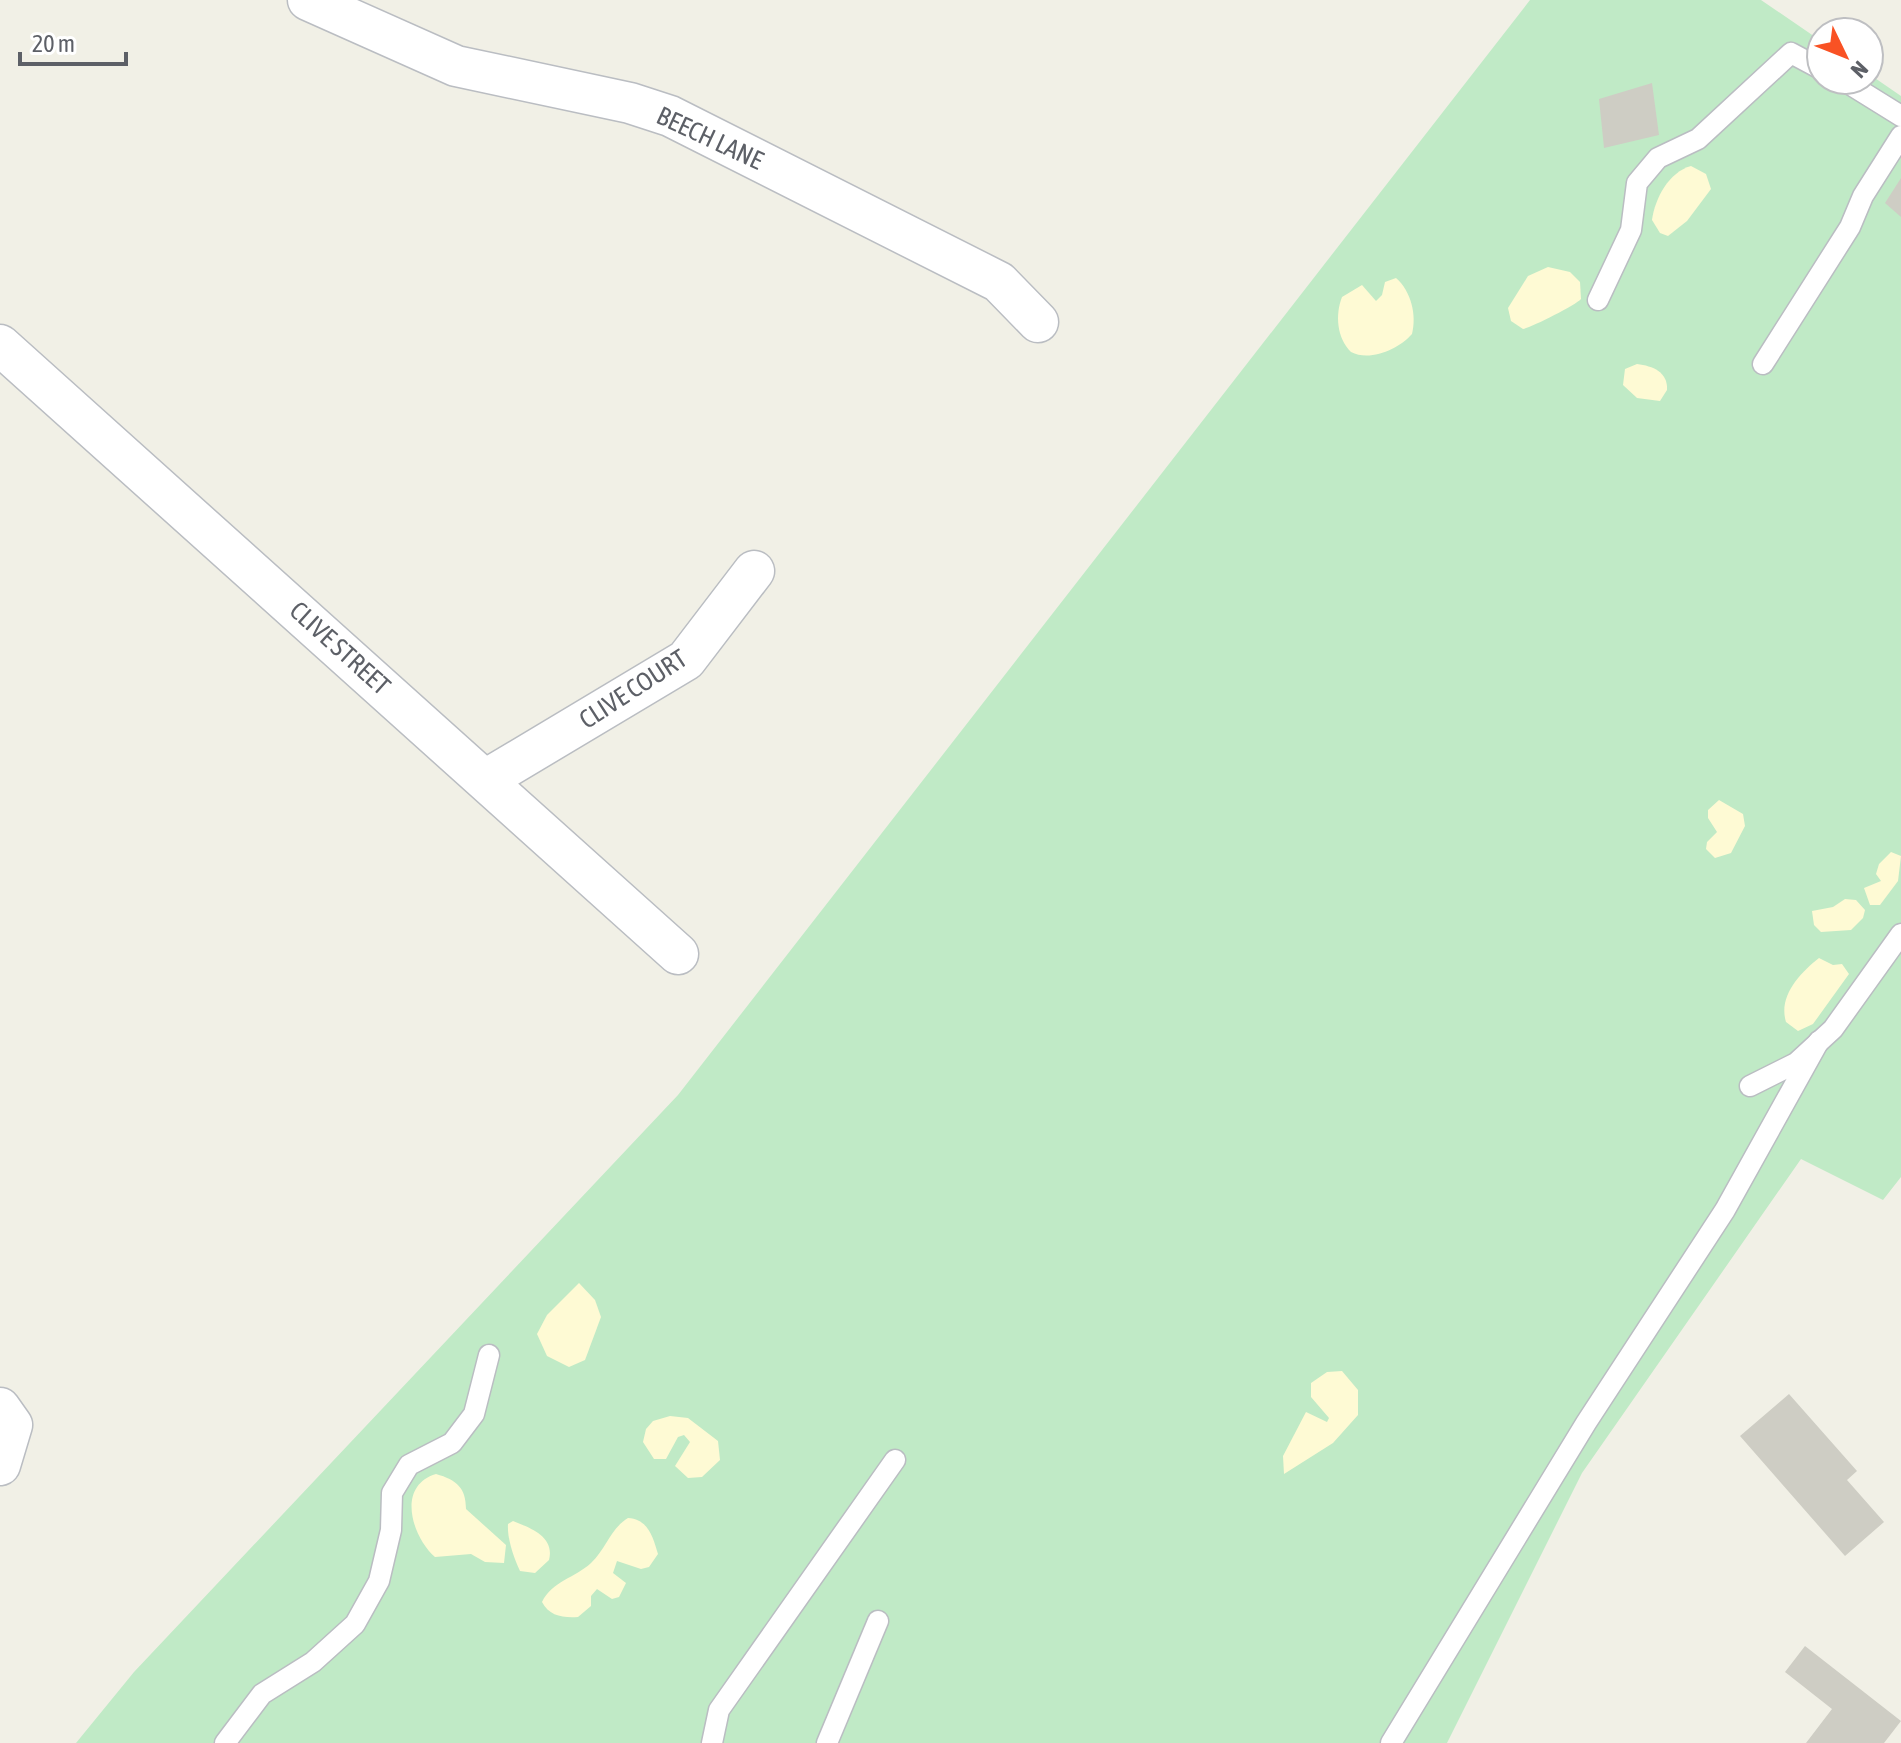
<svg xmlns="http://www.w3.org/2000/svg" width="1901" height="1743" font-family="'Asap Condensed',sans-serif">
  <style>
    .green { fill: #c0eac6 }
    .sand { fill: #fefad4 }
    .building { fill: #cecdc4 }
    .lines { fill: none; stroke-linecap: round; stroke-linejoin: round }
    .service-casing { stroke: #babdc2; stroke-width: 23 }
    .minor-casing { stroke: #babdc2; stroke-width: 43 }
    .service { stroke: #fff; stroke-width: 20 }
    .minor { stroke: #fff; stroke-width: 40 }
    .labels { text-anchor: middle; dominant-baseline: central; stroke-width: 8; stroke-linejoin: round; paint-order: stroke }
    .street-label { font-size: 26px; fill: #5d6067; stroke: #fff }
  </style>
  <rect width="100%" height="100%" fill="#f1f0e6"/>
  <polygon class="green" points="1530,0 1761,0 1821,41 1821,80 1869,80 1869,74 1901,96 1901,1177 1883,1200 1801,1159 1582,1473 1447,1743 76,1743 134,1672 678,1095"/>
  <g class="sand">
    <path d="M 1691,166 L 1706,174 L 1711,189 L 1687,221 L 1668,236 L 1660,233 L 1652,220 C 1655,198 1669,172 1691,166 Z"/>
    <path d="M 1548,267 L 1570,272 L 1580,282 L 1581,299 C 1576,305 1530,328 1523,329 L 1511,321 L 1508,308 L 1528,276 Z"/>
    <path d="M 1396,278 C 1411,291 1417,315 1412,334 C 1399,349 1370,362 1351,352 C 1337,338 1335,315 1342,297 L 1362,285 L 1376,301 L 1382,295 L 1385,282 Z"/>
    <path d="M 1637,364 C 1653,366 1668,372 1667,390 L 1660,401 L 1637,398 L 1623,385 L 1625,369 Z"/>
    <polygon points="1719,800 1743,814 1745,826 1731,853 1715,858 1706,849 1707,842 1717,832 1708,818 1708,810"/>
    <polygon points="1891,852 1901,856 1898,881 1880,905 1870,905 1864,888 1881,881 1876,874 1879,864"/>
    <polygon points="1845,899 1856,900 1865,910 1863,918 1851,930 1821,932 1814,925 1812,911 1833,907"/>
    <path d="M 1819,958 L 1833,965 L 1842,964 L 1849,974 L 1813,1024 L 1798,1031 L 1786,1022 C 1778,996 1800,973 1819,958 Z"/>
    <polygon points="579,1283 595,1300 601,1317 585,1360 569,1367 547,1356 537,1334 547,1315"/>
    <polygon points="1342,1371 1358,1390 1358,1415 1333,1443 1284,1474 1283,1456 1306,1412 1327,1422 1329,1418 1311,1397 1311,1383 1327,1372"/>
    <polygon points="670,1416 688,1418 718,1441 720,1460 702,1477 688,1478 675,1466 690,1442 684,1435 678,1437 666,1459 654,1459 643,1442 646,1429 653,1421"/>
    <path d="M 436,1474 C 457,1480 466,1488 466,1509 L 506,1545 L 504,1563 L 485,1562 L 471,1554 L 435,1557 C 412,1537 396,1486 436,1474 Z"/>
    <path d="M 628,1518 C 648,1519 653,1537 658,1554 L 649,1567 L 641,1569 L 617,1561 L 613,1573 L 626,1583 L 619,1597 L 612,1599 L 597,1589 L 591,1596 L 591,1606 L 578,1617 C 563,1618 549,1616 542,1602 C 552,1581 575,1578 591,1563 C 606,1549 611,1528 628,1518 Z"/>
    <path d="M 513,1521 C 531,1528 555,1537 549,1560 L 535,1573 L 520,1571 C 514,1558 507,1539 508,1524 Z"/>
  </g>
  <g class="building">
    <polygon points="1652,83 1659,135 1604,148 1599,99"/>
    <polygon points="1901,178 1901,217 1885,203"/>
    <polygon points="1789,1394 1857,1471 1847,1480 1884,1522 1845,1556 1740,1436"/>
    <polygon points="1805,1646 1901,1721 1884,1743 1806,1743 1832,1709 1785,1672"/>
  </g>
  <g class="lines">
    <g class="service-casing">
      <g id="service">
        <polyline points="1843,80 1901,116"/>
        <polyline points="1598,300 1631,230 1637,183 1658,158 1698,139 1791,53 1821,69"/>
        <polyline points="1763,364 1850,227 1863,196 1901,136"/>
        <polyline points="1750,1086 1796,1063 1833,1029 1901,934"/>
        <polyline points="225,1743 262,1694 313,1662 355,1624 379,1581 391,1530 392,1493 409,1465 452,1443 474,1414 489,1355"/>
        <polyline points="712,1743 719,1710 895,1460"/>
        <polyline points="827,1743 878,1621"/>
        <polyline points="1391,1743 1586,1423 1725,1210 1819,1041"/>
      </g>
    </g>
    <g class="minor-casing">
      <g id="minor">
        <polyline points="308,0 456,66 630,103 670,116 999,282 1038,322"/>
        <polyline points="0,345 678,954"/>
        <polyline points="487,779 686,660 754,571"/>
        <polyline points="0,1408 12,1425 0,1465"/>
      </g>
    </g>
    <use href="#service" class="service"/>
    <use href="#minor" class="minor"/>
  </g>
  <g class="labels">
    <g class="street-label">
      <text transform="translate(710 138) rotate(25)">BEECH LANE</text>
      <text transform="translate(340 648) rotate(42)">CLIVE STREET</text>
      <text transform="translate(633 689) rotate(-33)">CLIVE COURT</text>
    </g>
  </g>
  <g transform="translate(1845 56) rotate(133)"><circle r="38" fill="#ffffff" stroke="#bebfc2" stroke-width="2"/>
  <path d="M0-6L14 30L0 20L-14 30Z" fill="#f95224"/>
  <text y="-12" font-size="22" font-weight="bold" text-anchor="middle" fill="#5d6067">N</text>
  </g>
  <path d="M20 52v12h106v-12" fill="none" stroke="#5d6067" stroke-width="4"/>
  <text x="32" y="52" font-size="24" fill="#5d6067" stroke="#ffffff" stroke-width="6" paint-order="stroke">20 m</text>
</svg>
